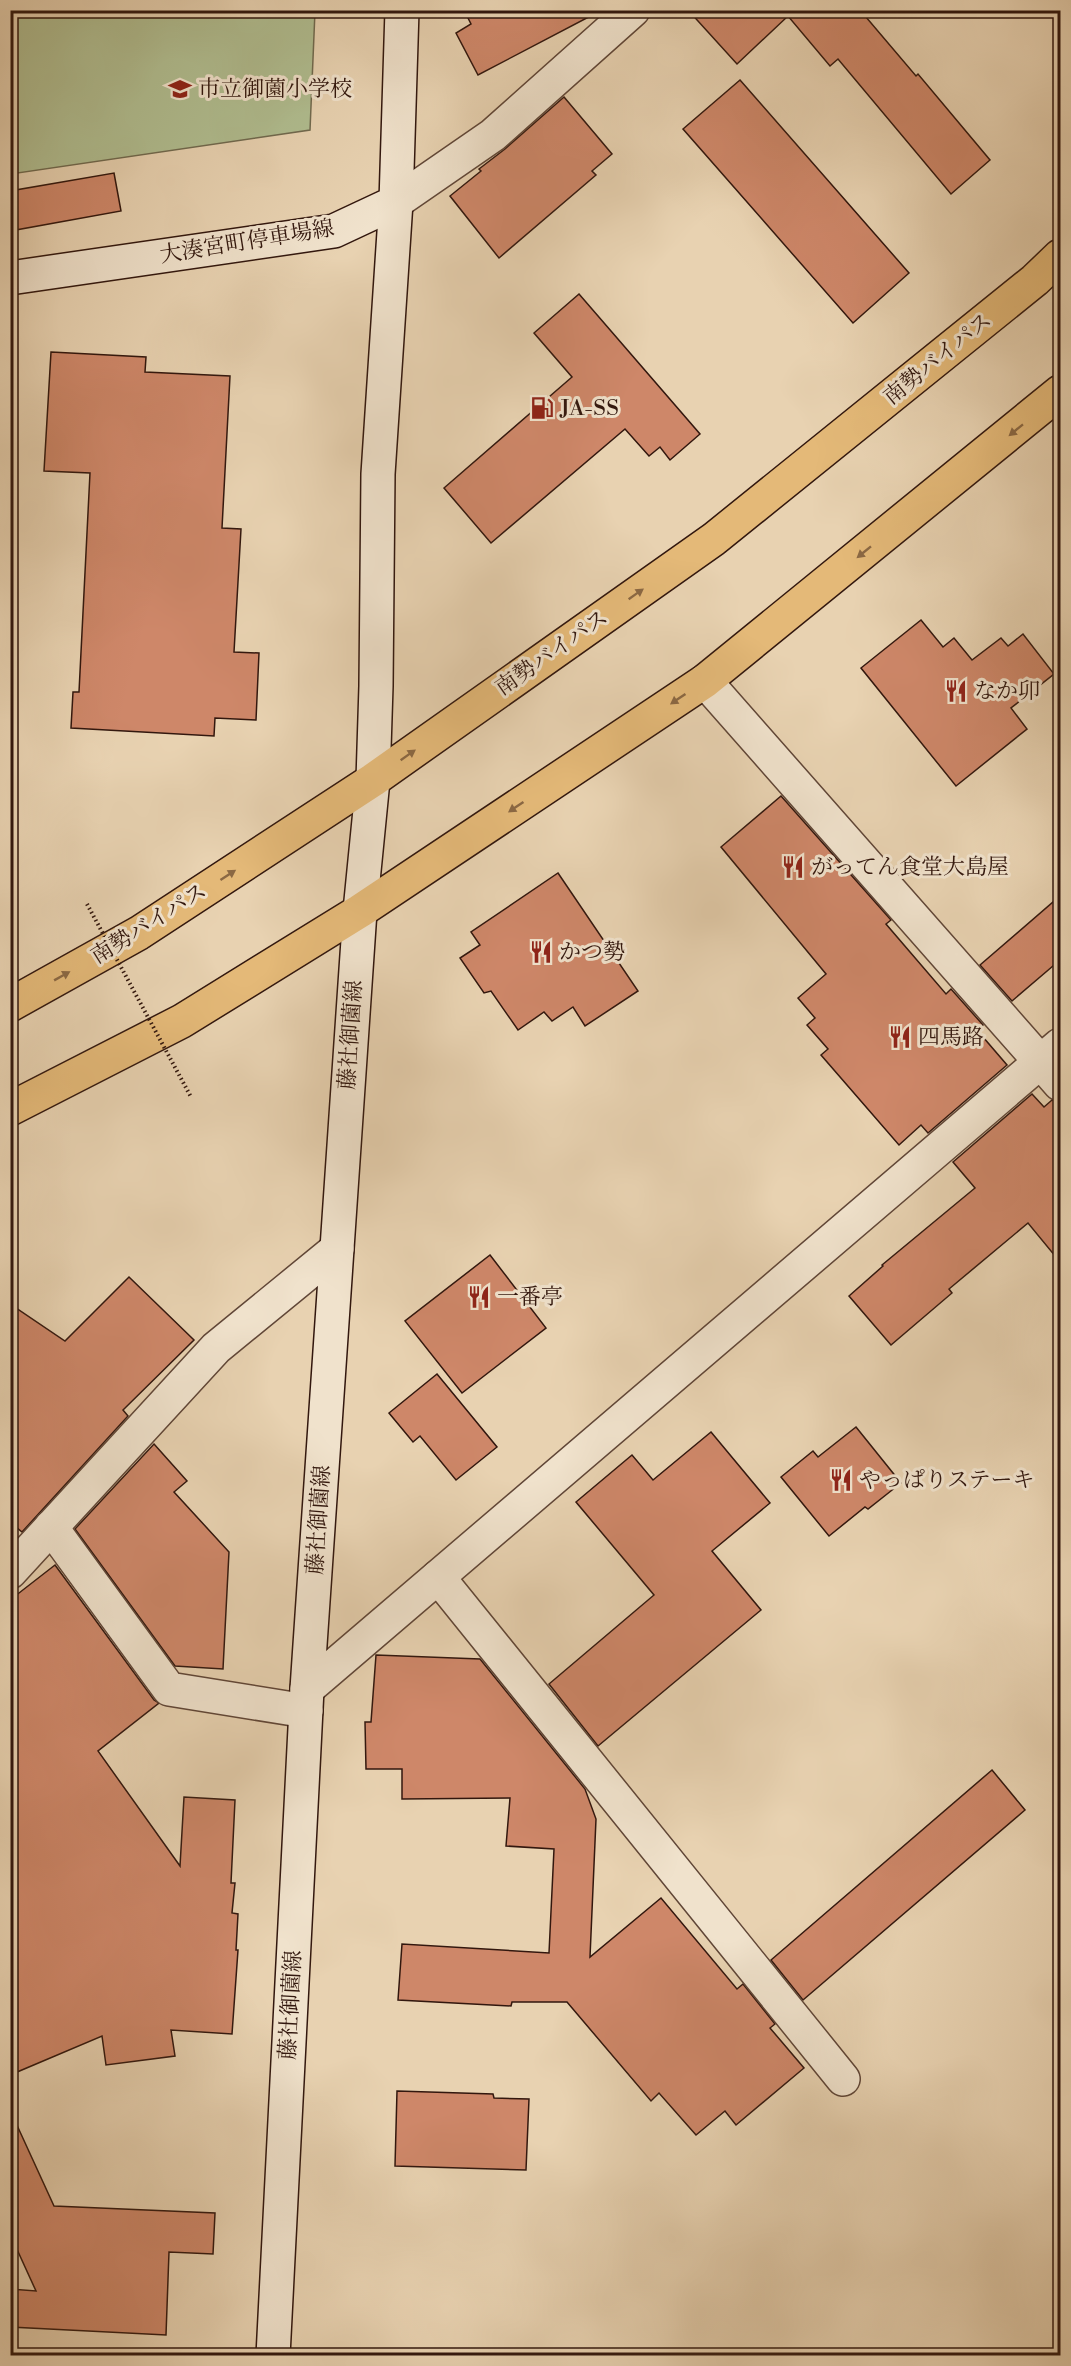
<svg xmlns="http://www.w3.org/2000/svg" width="1071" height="2366" font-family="'Libre Bodoni','Noto Serif JP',serif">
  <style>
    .green { fill: #b0bd90; stroke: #716a4f; stroke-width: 1.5 }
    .building { fill: #ce8769; stroke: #32170e; stroke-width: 1.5 }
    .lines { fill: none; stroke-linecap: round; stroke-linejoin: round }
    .street-casing { stroke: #604637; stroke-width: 36 }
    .secondary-casing { stroke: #32170e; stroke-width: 36 }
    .highway-casing { stroke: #32170e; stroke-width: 36 }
    .street { stroke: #f0e2cc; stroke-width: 33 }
    .secondary { stroke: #f0e2cc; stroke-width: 33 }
    .highway { stroke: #e4b978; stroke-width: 33 }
    .path-bridge { stroke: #32170e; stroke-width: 4; stroke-dasharray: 1.5 3; stroke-linecap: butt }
    .oneway { fill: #8b6843 }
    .labels { text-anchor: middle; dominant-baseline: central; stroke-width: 6; stroke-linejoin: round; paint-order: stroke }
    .poi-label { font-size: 22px; fill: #32170e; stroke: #f0e2cc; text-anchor: start }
    .street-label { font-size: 22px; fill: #32170e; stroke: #f0e2cc }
  </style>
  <rect width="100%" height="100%" fill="#e8d2b1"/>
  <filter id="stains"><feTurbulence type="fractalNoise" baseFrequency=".00333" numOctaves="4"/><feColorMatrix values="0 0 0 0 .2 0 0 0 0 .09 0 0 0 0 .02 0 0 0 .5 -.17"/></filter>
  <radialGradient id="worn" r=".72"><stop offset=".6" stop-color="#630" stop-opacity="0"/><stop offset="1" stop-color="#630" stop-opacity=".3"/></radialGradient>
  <polygon class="green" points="10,11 315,11 310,130 11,174"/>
  <g class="building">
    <polygon points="464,10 602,10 478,75 456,33 471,24"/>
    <polygon points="688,10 860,10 916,76 918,74 990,160 951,194 838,59 830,66 788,16 737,64"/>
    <polygon points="740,80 909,273 853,323 683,129"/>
    <polygon points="564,97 612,154 592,171 596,175 499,258 450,196 481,171 479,169 505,149"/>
    <polygon points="114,173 121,211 10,231 10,191"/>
    <polygon points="579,294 700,434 670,460 660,447 649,456 625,429 491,543 444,488 572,377 534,333"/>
    <polygon points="51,352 146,357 145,372 230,376 222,528 241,529 234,652 259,653 256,720 215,718 214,736 71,728 73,692 79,692 90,473 44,471"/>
    <polygon points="921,620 943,647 954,638 972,660 1001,638 1008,646 1023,634 1054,674 1011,708 1027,729 956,786 861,668"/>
    <polygon points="781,796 891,920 886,924 946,994 951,989 983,1025 977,1030 1007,1065 928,1133 921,1125 899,1145 821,1055 828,1049 807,1025 815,1018 798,998 826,974 721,847"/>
    <polygon points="558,873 638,991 585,1026 573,1007 552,1021 544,1012 518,1030 491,991 484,993 460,958 480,945 471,932"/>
    <polygon points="1060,896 1060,960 1012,1001 980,965"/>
    <polygon points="1032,1094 1044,1107 1052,1100 1060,1102 1060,1262 1028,1223 949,1289 952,1293 891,1345 849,1296 883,1266 882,1265 975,1188 953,1162"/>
    <polygon points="490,1255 546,1328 462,1393 405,1321"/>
    <polygon points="129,1277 194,1340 123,1410 128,1416 22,1532 10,1522 10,1304 65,1341"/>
    <polygon points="437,1374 497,1447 456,1480 420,1436 413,1442 389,1413"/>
    <polygon points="856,1427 901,1483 868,1509 865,1507 829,1536 781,1477 813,1451 818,1457"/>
    <polygon points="711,1432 770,1503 712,1551 761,1610 598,1746 549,1684 654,1595 576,1502 632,1455 653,1480"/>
    <polygon points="154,1444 187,1481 174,1492 229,1552 223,1669 175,1666 75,1529"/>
    <polygon points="55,1565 154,1700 159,1703 98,1751 180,1866 184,1797 235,1800 231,1883 235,1883 232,1913 238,1914 236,1950 238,1950 232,2034 171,2030 175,2056 106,2065 102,2036 10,2075 10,1600"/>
    <polygon points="376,1655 480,1659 585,1789 596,1819 590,1957 661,1898 737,1989 743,1984 775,2024 770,2028 804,2068 736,2125 725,2111 696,2135 659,2093 651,2101 567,2002 512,2002 511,2006 398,2000 402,1944 549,1953 554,1849 506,1846 510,1798 402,1799 402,1769 366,1769 365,1722 371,1722"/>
    <polygon points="992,1770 1025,1810 803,2000 771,1960"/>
    <polygon points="397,2091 493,2094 494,2098 529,2099 526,2170 395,2166"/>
    <polygon points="10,2110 54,2206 215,2213 213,2254 169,2252 166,2335 10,2327 10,2289 36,2291 10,2234"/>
  </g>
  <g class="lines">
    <g class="street-casing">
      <g id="street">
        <polyline points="396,202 493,135 633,10"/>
        <polyline points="705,681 1060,1084"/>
        <polyline points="51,1527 169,1689 306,1711"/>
        <polyline points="10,1572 216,1348 337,1249"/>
        <polyline points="438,1577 843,2079"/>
        <polyline points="307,1689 1060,1045"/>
      </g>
    </g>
    <g class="secondary-casing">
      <g id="secondary">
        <polyline points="10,278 334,231 396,202 402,10"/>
        <polyline points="273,2356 307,1689 360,911 373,780 376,686 378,474 396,202"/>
      </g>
    </g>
    <g class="highway-casing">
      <g id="highway">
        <polyline points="10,1005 139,933 373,780 714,539 1035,280 1060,256"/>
        <polyline points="10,1109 182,1021 360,911 705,681 1060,392"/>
      </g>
    </g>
    <use href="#street" class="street"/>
    <use href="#secondary" class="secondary"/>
    <use href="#highway" class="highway"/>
    <polyline class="path-bridge" points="87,904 191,1097"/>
  </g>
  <defs><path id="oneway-solid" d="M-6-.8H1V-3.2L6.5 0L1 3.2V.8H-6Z" transform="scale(1.5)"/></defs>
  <g class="oneway">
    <use href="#oneway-solid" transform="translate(1016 430) rotate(141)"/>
    <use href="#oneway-solid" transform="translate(864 552) rotate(141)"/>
    <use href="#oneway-solid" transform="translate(636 594) rotate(-35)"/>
    <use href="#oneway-solid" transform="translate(678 699) rotate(146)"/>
    <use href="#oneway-solid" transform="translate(408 755) rotate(-35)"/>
    <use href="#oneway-solid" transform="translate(516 807) rotate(146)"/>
    <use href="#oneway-solid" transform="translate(228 875) rotate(-33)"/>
    <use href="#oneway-solid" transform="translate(62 976) rotate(-29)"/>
  </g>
  <defs>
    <g id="school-bare" transform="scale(1.8)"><path d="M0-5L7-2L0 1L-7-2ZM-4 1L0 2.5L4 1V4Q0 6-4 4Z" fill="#8f2418" stroke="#f0e2cc" stroke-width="2.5" paint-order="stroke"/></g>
    <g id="fuel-bare" transform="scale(1.8)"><path d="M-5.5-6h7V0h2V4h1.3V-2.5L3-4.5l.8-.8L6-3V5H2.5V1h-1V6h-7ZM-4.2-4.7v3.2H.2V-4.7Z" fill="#8f2418" stroke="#f0e2cc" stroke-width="2.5" paint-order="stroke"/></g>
    <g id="restaurant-bare" transform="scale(1.8)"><path d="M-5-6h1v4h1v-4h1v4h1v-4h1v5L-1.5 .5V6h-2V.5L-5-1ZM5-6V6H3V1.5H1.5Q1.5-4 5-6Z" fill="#8f2418" stroke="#f0e2cc" stroke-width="2.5" paint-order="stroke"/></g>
  </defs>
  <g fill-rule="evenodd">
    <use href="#school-bare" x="180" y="89"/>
    <use href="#fuel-bare" x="542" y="408"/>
    <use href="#restaurant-bare" x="956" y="691"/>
    <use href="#restaurant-bare" x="793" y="867"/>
    <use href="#restaurant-bare" x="541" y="952"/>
    <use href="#restaurant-bare" x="900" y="1037"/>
    <use href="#restaurant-bare" x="479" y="1297"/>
    <use href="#restaurant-bare" x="841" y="1480"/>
  </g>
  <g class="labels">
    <g class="poi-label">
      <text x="198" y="89">市立御薗小学校</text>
      <text x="560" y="408">JA-SS</text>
      <text x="974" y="691">なか卯</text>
      <text x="811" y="867">がってん食堂大島屋</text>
      <text x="559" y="952">かつ勢</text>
      <text x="918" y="1037">四馬路</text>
      <text x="497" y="1297">一番亭</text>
      <text x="859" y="1480">やっぱりステーキ</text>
    </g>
    <g class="street-label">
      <text transform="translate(247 242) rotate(-9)">大湊宮町停車場線</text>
      <text transform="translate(938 359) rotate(-39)">南勢バイパス</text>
      <text transform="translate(552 653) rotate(-35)">南勢バイパス</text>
      <text transform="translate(149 924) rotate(-32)">南勢バイパス</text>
      <text transform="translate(351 1035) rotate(-86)">藤社御薗線</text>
      <text transform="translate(319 1520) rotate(-86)">藤社御薗線</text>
      <text transform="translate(291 2005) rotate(-87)">藤社御薗線</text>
    </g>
  </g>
  <rect width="1071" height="2366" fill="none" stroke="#e8d2b1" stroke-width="36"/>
  <rect x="12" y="12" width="1047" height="2342" fill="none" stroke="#32170e" stroke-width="3"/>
  <rect x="18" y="18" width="1035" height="2330" fill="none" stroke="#32170e" stroke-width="1.5"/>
  <rect width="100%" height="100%" filter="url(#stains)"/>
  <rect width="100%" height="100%" fill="url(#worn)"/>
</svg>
